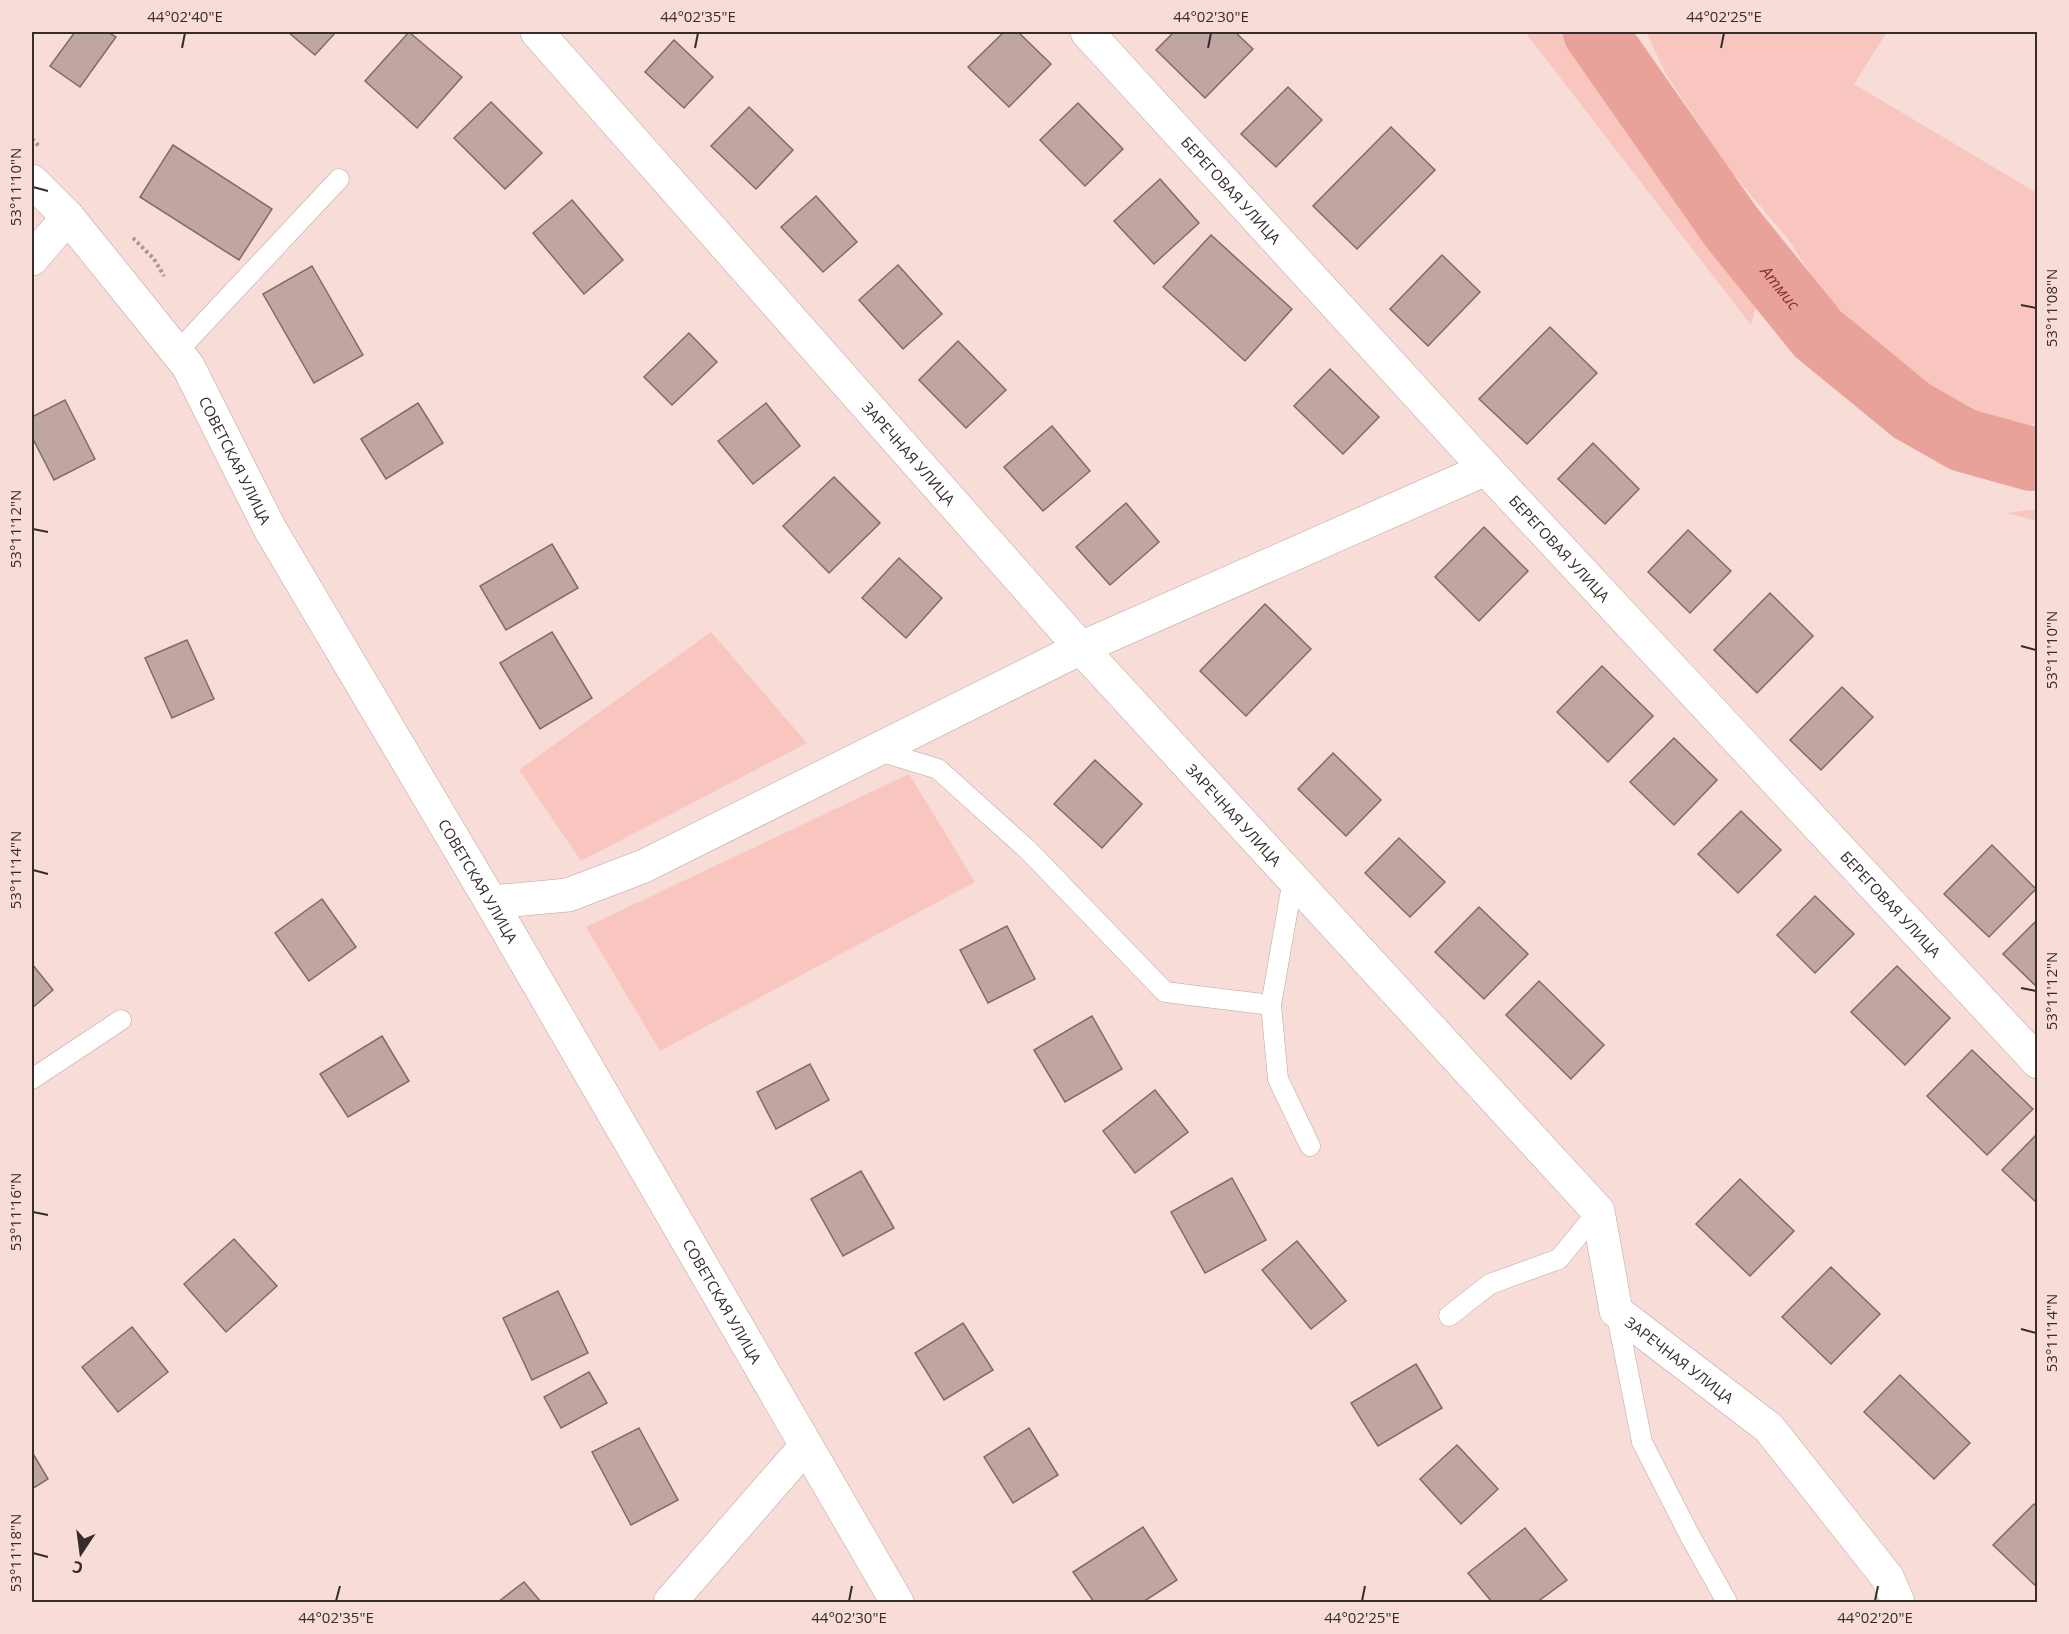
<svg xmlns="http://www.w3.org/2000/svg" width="2069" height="1634" font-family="'Open Sans',sans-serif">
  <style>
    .green { fill: #f9c6bf }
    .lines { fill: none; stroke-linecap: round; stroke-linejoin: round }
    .river { stroke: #e9a299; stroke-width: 64 }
    .building { fill: #c0a6a3; stroke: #826a67; stroke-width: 1.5 }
    .service-casing { stroke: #bda3a0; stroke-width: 21 }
    .minor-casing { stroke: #bda3a0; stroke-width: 34 }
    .tertiary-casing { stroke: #bda3a0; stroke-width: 34 }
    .path { stroke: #ab9693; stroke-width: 4; stroke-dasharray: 3 3; stroke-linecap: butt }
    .service { stroke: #fff; stroke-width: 20 }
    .minor { stroke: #fff; stroke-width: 33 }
    .tertiary { stroke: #fff; stroke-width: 33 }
    .ticks { fill: none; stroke: #362c2a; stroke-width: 2 }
    .labels { text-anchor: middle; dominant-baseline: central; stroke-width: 4.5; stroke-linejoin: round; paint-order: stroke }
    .street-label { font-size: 15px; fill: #362c2a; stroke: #f7dcd8 }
    .water-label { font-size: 16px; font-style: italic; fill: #833029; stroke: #f7dcd8 }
    .neatline { fill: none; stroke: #362c2a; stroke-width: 2 }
    .ticks-label { font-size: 15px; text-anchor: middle; fill: #362c2a }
  </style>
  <rect width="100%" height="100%" fill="#f7dcd8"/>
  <g class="green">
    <polygon points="1525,32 1568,32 1589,66 1760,291 1751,325"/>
    <polygon points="1646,32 1887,32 1854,84 2037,193 2037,424 2002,429 1966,419 1926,394 1823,293 1788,239 1726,165 1666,74"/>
    <polygon points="2037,509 2037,521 2007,513"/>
    <polygon points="711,632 807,743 581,861 519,770"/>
    <polygon points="909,774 975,882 660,1051 586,927"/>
  </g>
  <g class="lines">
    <path class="river" id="s1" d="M 1595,32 L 1732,228 L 1818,334 L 1912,411 L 1963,440 L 2031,459 L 2038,458"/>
  </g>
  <g class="building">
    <polygon points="75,32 108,32 116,37 80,87 50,66"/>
    <polygon points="288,32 336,32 315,55"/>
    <polygon points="409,32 462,77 417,128 365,81"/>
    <polygon points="1004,32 1018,32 1051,64 1009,107 968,67"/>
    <polygon points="1174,32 1235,32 1253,49 1205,98 1156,50"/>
    <polygon points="674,40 713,77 684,108 645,72"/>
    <polygon points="1288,87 1322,120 1276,167 1241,134"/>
    <polygon points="491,102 542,153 505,189 454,138"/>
    <polygon points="1078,103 1123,149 1085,186 1040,140"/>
    <polygon points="749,107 793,150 756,189 711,146"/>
    <polygon points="1391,127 1435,170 1357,249 1313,206"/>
    <polygon points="173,145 272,209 239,260 140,197"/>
    <polygon points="1160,179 1199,223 1154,264 1114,221"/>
    <polygon points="816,196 857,242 823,272 781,227"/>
    <polygon points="572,200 623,260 584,294 533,233"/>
    <polygon points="1211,235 1292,309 1245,361 1163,287"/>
    <polygon points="1442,255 1480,292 1428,346 1390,309"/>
    <polygon points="898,265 942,314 903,349 859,300"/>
    <polygon points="312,266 363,355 314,383 263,294"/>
    <polygon points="1550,327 1597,373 1527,444 1479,399"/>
    <polygon points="689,333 717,362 672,405 644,377"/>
    <polygon points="958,341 1006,390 966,428 919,380"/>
    <polygon points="1330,369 1379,417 1343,454 1294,406"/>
    <polygon points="65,400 95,459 54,480 32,437 32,417"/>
    <polygon points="418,403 443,443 386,479 361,439"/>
    <polygon points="766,403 800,446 753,484 718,441"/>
    <polygon points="1052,426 1090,471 1043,511 1004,467"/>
    <polygon points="1593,443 1639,489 1605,524 1558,479"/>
    <polygon points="834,477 880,523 829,573 783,526"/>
    <polygon points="1126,503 1159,542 1110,585 1076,547"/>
    <polygon points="1484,527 1528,571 1479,621 1435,577"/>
    <polygon points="1688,530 1731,571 1690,613 1648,572"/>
    <polygon points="552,544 578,588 506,630 480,586"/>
    <polygon points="899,558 942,598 906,638 862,598"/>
    <polygon points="1770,593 1813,636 1757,693 1714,650"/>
    <polygon points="1265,604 1311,649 1246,716 1200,671"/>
    <polygon points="552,632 592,698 540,729 500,663"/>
    <polygon points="187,640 214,699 172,718 145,658"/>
    <polygon points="1602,666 1653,716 1608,762 1557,712"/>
    <polygon points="1842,687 1873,717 1821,770 1790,740"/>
    <polygon points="1674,738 1717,780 1674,825 1630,782"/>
    <polygon points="1333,753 1381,800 1346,836 1298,789"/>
    <polygon points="1095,760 1142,804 1102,848 1054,804"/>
    <polygon points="1741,811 1781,850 1738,893 1698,854"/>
    <polygon points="1399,838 1445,882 1410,917 1365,873"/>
    <polygon points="1992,845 2036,889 1989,937 1944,894"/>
    <polygon points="1815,896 1854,934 1815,973 1777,935"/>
    <polygon points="322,899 356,947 309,981 275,933"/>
    <polygon points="1479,907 1528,954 1484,999 1435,952"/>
    <polygon points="2038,919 2038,988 2003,954"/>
    <polygon points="1007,926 1035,979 988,1003 960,950"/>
    <polygon points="32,964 53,990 32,1008"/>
    <polygon points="1897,966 1950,1018 1905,1065 1851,1012"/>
    <polygon points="1539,981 1604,1045 1571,1079 1506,1015"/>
    <polygon points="1092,1016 1122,1069 1065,1102 1034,1050"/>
    <polygon points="382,1036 409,1081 348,1117 320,1074"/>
    <polygon points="1972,1050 2033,1109 1987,1155 1927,1096"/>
    <polygon points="810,1064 829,1100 776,1129 757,1092"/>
    <polygon points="1155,1090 1188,1132 1135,1173 1103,1131"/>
    <polygon points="2038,1133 2038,1204 2002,1170"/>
    <polygon points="861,1171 894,1228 843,1256 811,1199"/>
    <polygon points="1232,1178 1266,1240 1205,1273 1171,1212"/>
    <polygon points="1740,1179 1794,1231 1750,1276 1696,1224"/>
    <polygon points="234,1239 277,1286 226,1332 184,1284"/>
    <polygon points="1297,1241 1346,1301 1311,1329 1262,1270"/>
    <polygon points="1831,1267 1880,1314 1831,1364 1782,1317"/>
    <polygon points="558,1291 588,1353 532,1380 503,1318"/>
    <polygon points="963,1323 993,1370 944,1400 915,1353"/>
    <polygon points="132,1327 168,1372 118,1412 82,1367"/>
    <polygon points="1416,1364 1442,1408 1378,1446 1351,1403"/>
    <polygon points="589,1372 607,1403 561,1428 544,1397"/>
    <polygon points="1900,1375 1970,1443 1934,1479 1864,1412"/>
    <polygon points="639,1428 678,1500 631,1525 592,1452"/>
    <polygon points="1029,1428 1058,1475 1013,1503 984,1457"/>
    <polygon points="1457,1445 1498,1489 1461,1524 1420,1479"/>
    <polygon points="32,1452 48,1479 32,1489"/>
    <polygon points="2034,1504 2038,1507 2038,1588 1993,1545"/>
    <polygon points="1143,1527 1177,1580 1143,1602 1094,1602 1073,1572"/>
    <polygon points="1525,1528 1567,1580 1537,1602 1492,1602 1468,1573"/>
    <polygon points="524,1582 541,1602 498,1602"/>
  </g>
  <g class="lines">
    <g class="service-casing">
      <g id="service">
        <polyline points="177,352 339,179"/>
        <polyline points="876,750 938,769 1028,850 1165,992 1271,1005"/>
        <polyline points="1293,879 1271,1005 1278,1079 1310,1146"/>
        <polyline points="32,1079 121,1020"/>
        <polyline points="1616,1311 1642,1442 1690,1536 1727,1602"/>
        <polyline points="1449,1316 1490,1284 1559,1259 1598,1211"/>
      </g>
    </g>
    <g class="minor-casing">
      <g id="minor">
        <path id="s2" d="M 537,32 L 1081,648 L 1598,1211 L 1616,1311 L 1769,1428 L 1887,1577 L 1898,1602"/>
        <path id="s3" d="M 1087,32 L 1486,469 L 2038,1062"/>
        <path id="s4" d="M 32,259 L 68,217 L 188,366 L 270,529 L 491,902 L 897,1602"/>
        <polyline points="491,902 568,895 644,866 1081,648 1486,469"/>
        <polyline points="670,1602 806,1446"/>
      </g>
    </g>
    <g class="tertiary-casing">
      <polyline id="tertiary" points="32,181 68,217"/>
    </g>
    <g class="path">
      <polyline points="32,139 40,147"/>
      <polyline points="133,238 154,259 164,276"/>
    </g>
    <use href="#service" class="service"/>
    <use href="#minor" class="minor"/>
    <use href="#tertiary" class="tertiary"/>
  </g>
  <path class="ticks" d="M 182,48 L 185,33M 695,48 L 698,33M 1208,48 L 1211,33M 1721,48 L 1724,33M 33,187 L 48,191M 2021,305 L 2036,308M 33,529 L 48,532M 2021,646 L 2036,650M 33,870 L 48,874M 2021,988 L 2036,991M 33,1212 L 48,1215M 2021,1329 L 2036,1333M 33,1553 L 48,1557M 336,1601 L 340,1586M 849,1601 L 852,1586M 1362,1601 L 1365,1586M 1875,1601 L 1878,1586"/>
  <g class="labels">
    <g class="street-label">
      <text stroke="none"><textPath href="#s3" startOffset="214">БЕРЕГОВАЯ УЛИЦА</textPath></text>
      <text stroke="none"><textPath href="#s2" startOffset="562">ЗАРЕЧНАЯ УЛИЦА</textPath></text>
      <text stroke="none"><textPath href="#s4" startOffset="352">СОВЕТСКАЯ УЛИЦА</textPath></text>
      <text stroke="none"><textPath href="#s3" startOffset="700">БЕРЕГОВАЯ УЛИЦА</textPath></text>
      <text stroke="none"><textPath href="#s2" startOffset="1048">ЗАРЕЧНАЯ УЛИЦА</textPath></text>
      <text stroke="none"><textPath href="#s4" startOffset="838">СОВЕТСКАЯ УЛИЦА</textPath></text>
      <text stroke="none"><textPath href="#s3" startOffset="1186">БЕРЕГОВАЯ УЛИЦА</textPath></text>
      <text stroke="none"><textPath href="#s4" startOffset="1324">СОВЕТСКАЯ УЛИЦА</textPath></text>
      <text stroke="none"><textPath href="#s2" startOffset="1768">ЗАРЕЧНАЯ УЛИЦА</textPath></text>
    </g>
    <g class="water-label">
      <text stroke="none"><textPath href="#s1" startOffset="316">Атмис</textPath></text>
    </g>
  </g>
  <rect width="2069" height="1634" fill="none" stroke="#f7dcd8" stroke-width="66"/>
  <g transform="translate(81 1553) rotate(193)" stroke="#f7dcd8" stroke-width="4.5" paint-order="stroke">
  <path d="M0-4.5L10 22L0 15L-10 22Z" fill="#362c2a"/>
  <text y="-9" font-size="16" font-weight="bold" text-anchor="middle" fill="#362c2a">С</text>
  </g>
  <rect x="33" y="33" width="2003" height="1568" class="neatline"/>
  <g class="ticks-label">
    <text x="185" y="22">44°02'40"E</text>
    <text x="698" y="22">44°02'35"E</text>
    <text x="1211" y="22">44°02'30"E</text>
    <text x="1724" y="22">44°02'25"E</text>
    <text transform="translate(16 187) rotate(-90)" y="5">53°11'10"N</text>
    <text transform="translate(2052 308) rotate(-90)" y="5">53°11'08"N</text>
    <text transform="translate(16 529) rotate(-90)" y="5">53°11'12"N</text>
    <text transform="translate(2052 650) rotate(-90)" y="5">53°11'10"N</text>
    <text transform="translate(16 870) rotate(-90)" y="5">53°11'14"N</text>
    <text transform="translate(2052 991) rotate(-90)" y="5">53°11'12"N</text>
    <text transform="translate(16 1212) rotate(-90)" y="5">53°11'16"N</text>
    <text transform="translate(2052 1333) rotate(-90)" y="5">53°11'14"N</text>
    <text transform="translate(16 1553) rotate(-90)" y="5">53°11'18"N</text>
    <text x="336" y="1623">44°02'35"E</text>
    <text x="849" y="1623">44°02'30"E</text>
    <text x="1362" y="1623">44°02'25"E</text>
    <text x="1875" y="1623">44°02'20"E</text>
  </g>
</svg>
